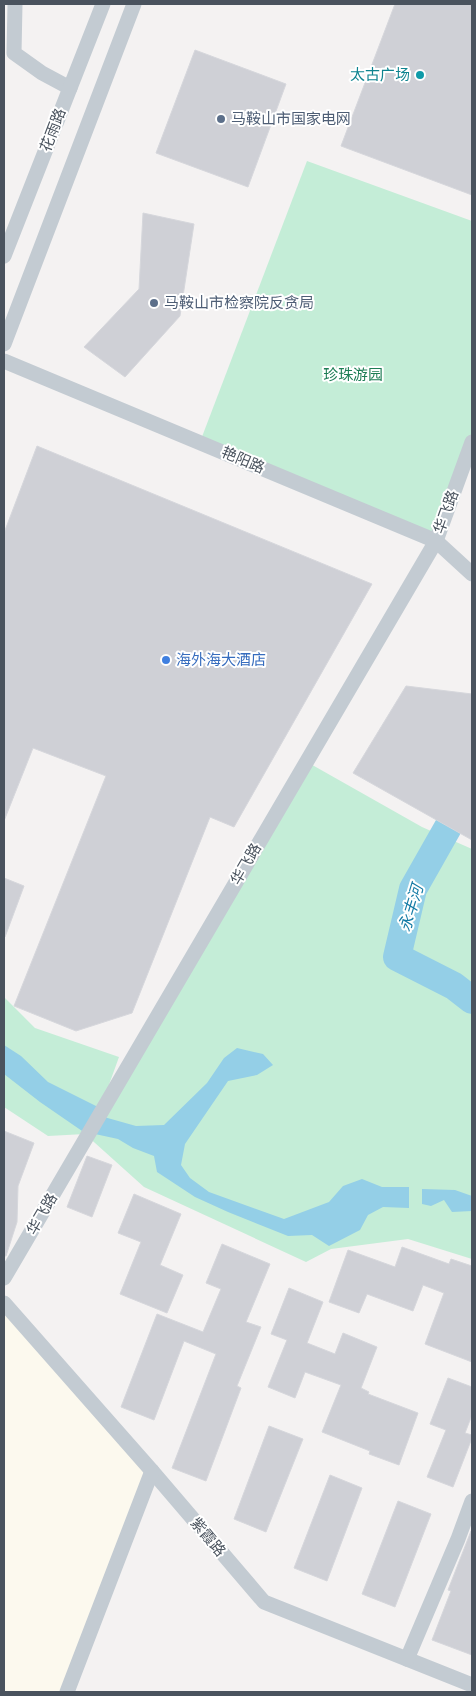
<svg xmlns="http://www.w3.org/2000/svg" width="476" height="1696" font-family="Raleway,'Noto Sans SC',sans-serif">
  <style>
    .commercial { fill: #fcf9ee }
    .green { fill: #c4edd7 }
    .water { fill: #94cfe7 }
    .lines { fill: none; stroke-linecap: round; stroke-linejoin: round }
    .river { stroke: #94cfe7; stroke-width: 28 }
    .building { fill: #cfd0d6; stroke: #d6d7dc }
    .minor { stroke: #c3cbd2; stroke-width: 15 }
    .culture-dot { fill: #0f9aa8; stroke: #fff; stroke-width: 2 }
    .service-dot { fill: #5c6f8a; stroke: #fff; stroke-width: 2 }
    .shop-dot { fill: #3f7fe0; stroke: #fff; stroke-width: 2 }
    .labels { text-anchor: middle; dominant-baseline: central; stroke-width: 4; stroke-linejoin: round; paint-order: stroke }
    .culture-label { font-size: 15px; fill: #0d838f; stroke: #fff; text-anchor: end }
    .service-label { font-size: 15px; fill: #4e5e75; stroke: #fff; text-anchor: start }
    .street-label { font-size: 15px; fill: #4a535e; stroke: #fff }
    .park-label { font-size: 15px; fill: #1e7d55; stroke: #fff }
    .shop-label { font-size: 15px; fill: #366cbe; stroke: #fff; text-anchor: start }
    .water-label { font-size: 16px; font-style: italic; fill: #167ca6; stroke: #fff }
  </style>
  <rect width="100%" height="100%" fill="#f4f2f2"/>
  <polygon class="commercial" points="4,1303 152,1471 67,1692 4,1692"/>
  <g class="green">
    <polygon points="307,161 472,221 472,442 436,541 200,442"/>
    <polygon points="307,762 422,827 472,849 472,1259 408,1239 331,1249 306,1262 144,1187 85,1134 48,1136 4,1107 4,997 35,1028 119,1057 102,1104"/>
  </g>
  <g class="water">
    <polygon points="4,1045 21,1056 48,1082 100,1108 85,1133 40,1102 4,1074"/>
    <polygon points="237,1048 263,1054 273,1065 257,1075 228,1081 185,1144 181,1165 190,1178 209,1192 284,1219 329,1202 343,1186 362,1179 382,1187 409,1187 409,1208 383,1207 368,1215 360,1230 329,1246 312,1235 288,1236 228,1212 195,1197 157,1172 154,1156 133,1148 118,1139 95,1134 104,1117 136,1126 164,1125 207,1083 224,1058"/>
    <polygon points="422,1189 455,1190 472,1196 472,1211 452,1212 444,1200 431,1206 422,1204"/>
  </g>
  <g class="lines">
    <polyline class="river" points="472,785 413,889 397,957 454,986 472,1000"/>
  </g>
  <g class="building">
    <polygon points="395,4 472,4 472,195 341,146"/>
    <polygon points="195,50 286,84 248,187 156,153"/>
    <polygon points="143,213 194,224 180,316 125,377 84,347 139,289"/>
    <polygon points="37,446 372,584 234,827 210,817 132,1013 76,1031 14,1006 106,776 33,748 4,821 4,533"/>
    <polygon points="406,686 472,694 472,840 353,773"/>
    <polygon points="4,878 24,886 5,937 4,937"/>
    <polygon points="4,1131 34,1143 18,1186 17,1222 6,1256 4,1256"/>
    <polygon points="87,1156 112,1165 92,1217 67,1207"/>
    <polygon points="134,1194 181,1214 160,1265 183,1275 167,1313 120,1294 141,1242 118,1233"/>
    <polygon points="222,1244 270,1264 246,1322 261,1327 237,1386 241,1388 206,1481 172,1468 216,1354 184,1341 154,1420 121,1407 157,1314 203,1332 221,1289 206,1283"/>
    <polygon points="402,1247 449,1264 451,1259 472,1266 472,1362 425,1344 444,1293 423,1285 413,1311 367,1294 359,1313 329,1302 348,1250 395,1267"/>
    <polygon points="289,1288 323,1302 307,1343 335,1354 343,1333 377,1347 361,1388 369,1392 368,1394 418,1413 399,1465 369,1454 370,1451 322,1432 341,1385 305,1372 295,1398 268,1387 287,1340 271,1334"/>
    <polygon points="448,1378 472,1387 472,1415 465,1433 472,1435 472,1438 453,1487 427,1477 446,1430 430,1424"/>
    <polygon points="269,1426 303,1439 266,1532 234,1519"/>
    <polygon points="330,1475 362,1488 327,1581 294,1568"/>
    <polygon points="398,1501 431,1514 395,1607 362,1594"/>
    <polygon points="471,1531 472,1531 472,1655 432,1640 451,1591 448,1590"/>
  </g>
  <g class="lines">
    <g class="minor">
      <polyline points="15,4 14,53 42,73 70,88"/>
      <polyline points="4,256 103,4"/>
      <polyline points="4,344 134,4"/>
      <polyline points="4,361 436,541 472,574"/>
      <polyline points="4,1278 436,541 472,442"/>
      <polyline points="4,1303 152,1471 264,1602 472,1685"/>
      <polyline points="407,1659 458,1539 472,1501"/>
      <polyline points="67,1692 152,1471"/>
    </g>
  </g>
  <circle class="culture-dot" cx="420" cy="75" r="5"/>
  <g class="service-dot">
    <circle cx="221" cy="119" r="5"/>
    <circle cx="154" cy="303" r="5"/>
  </g>
  <circle class="shop-dot" cx="166" cy="660" r="5"/>
  <g class="labels">
    <g class="culture-label">
      <text x="410" y="75">太古广场</text>
    </g>
    <g class="service-label">
      <text x="231" y="119">马鞍山市国家电网</text>
      <text x="164" y="303">马鞍山市检察院反贪局</text>
    </g>
    <g class="street-label">
      <text transform="translate(53 130) rotate(-69)">花雨路</text>
      <text transform="translate(243 460) rotate(23)">艳阳路</text>
      <text transform="translate(446 512) rotate(-70)">华飞路</text>
      <text transform="translate(246 864) rotate(-60)">华飞路</text>
      <text transform="translate(42 1214) rotate(-60)">华飞路</text>
      <text transform="translate(208 1537) rotate(50)">紫霞路</text>
    </g>
    <g class="park-label">
      <text x="353" y="375">珍珠游园</text>
    </g>
    <g class="shop-label">
      <text x="176" y="660">海外海大酒店</text>
    </g>
    <g class="water-label">
      <text transform="translate(411 908) rotate(-73)">永丰河</text>
    </g>
  </g>
  <rect width="476" height="1696" fill="none" stroke="#4a535e" stroke-width="10"/>
</svg>
